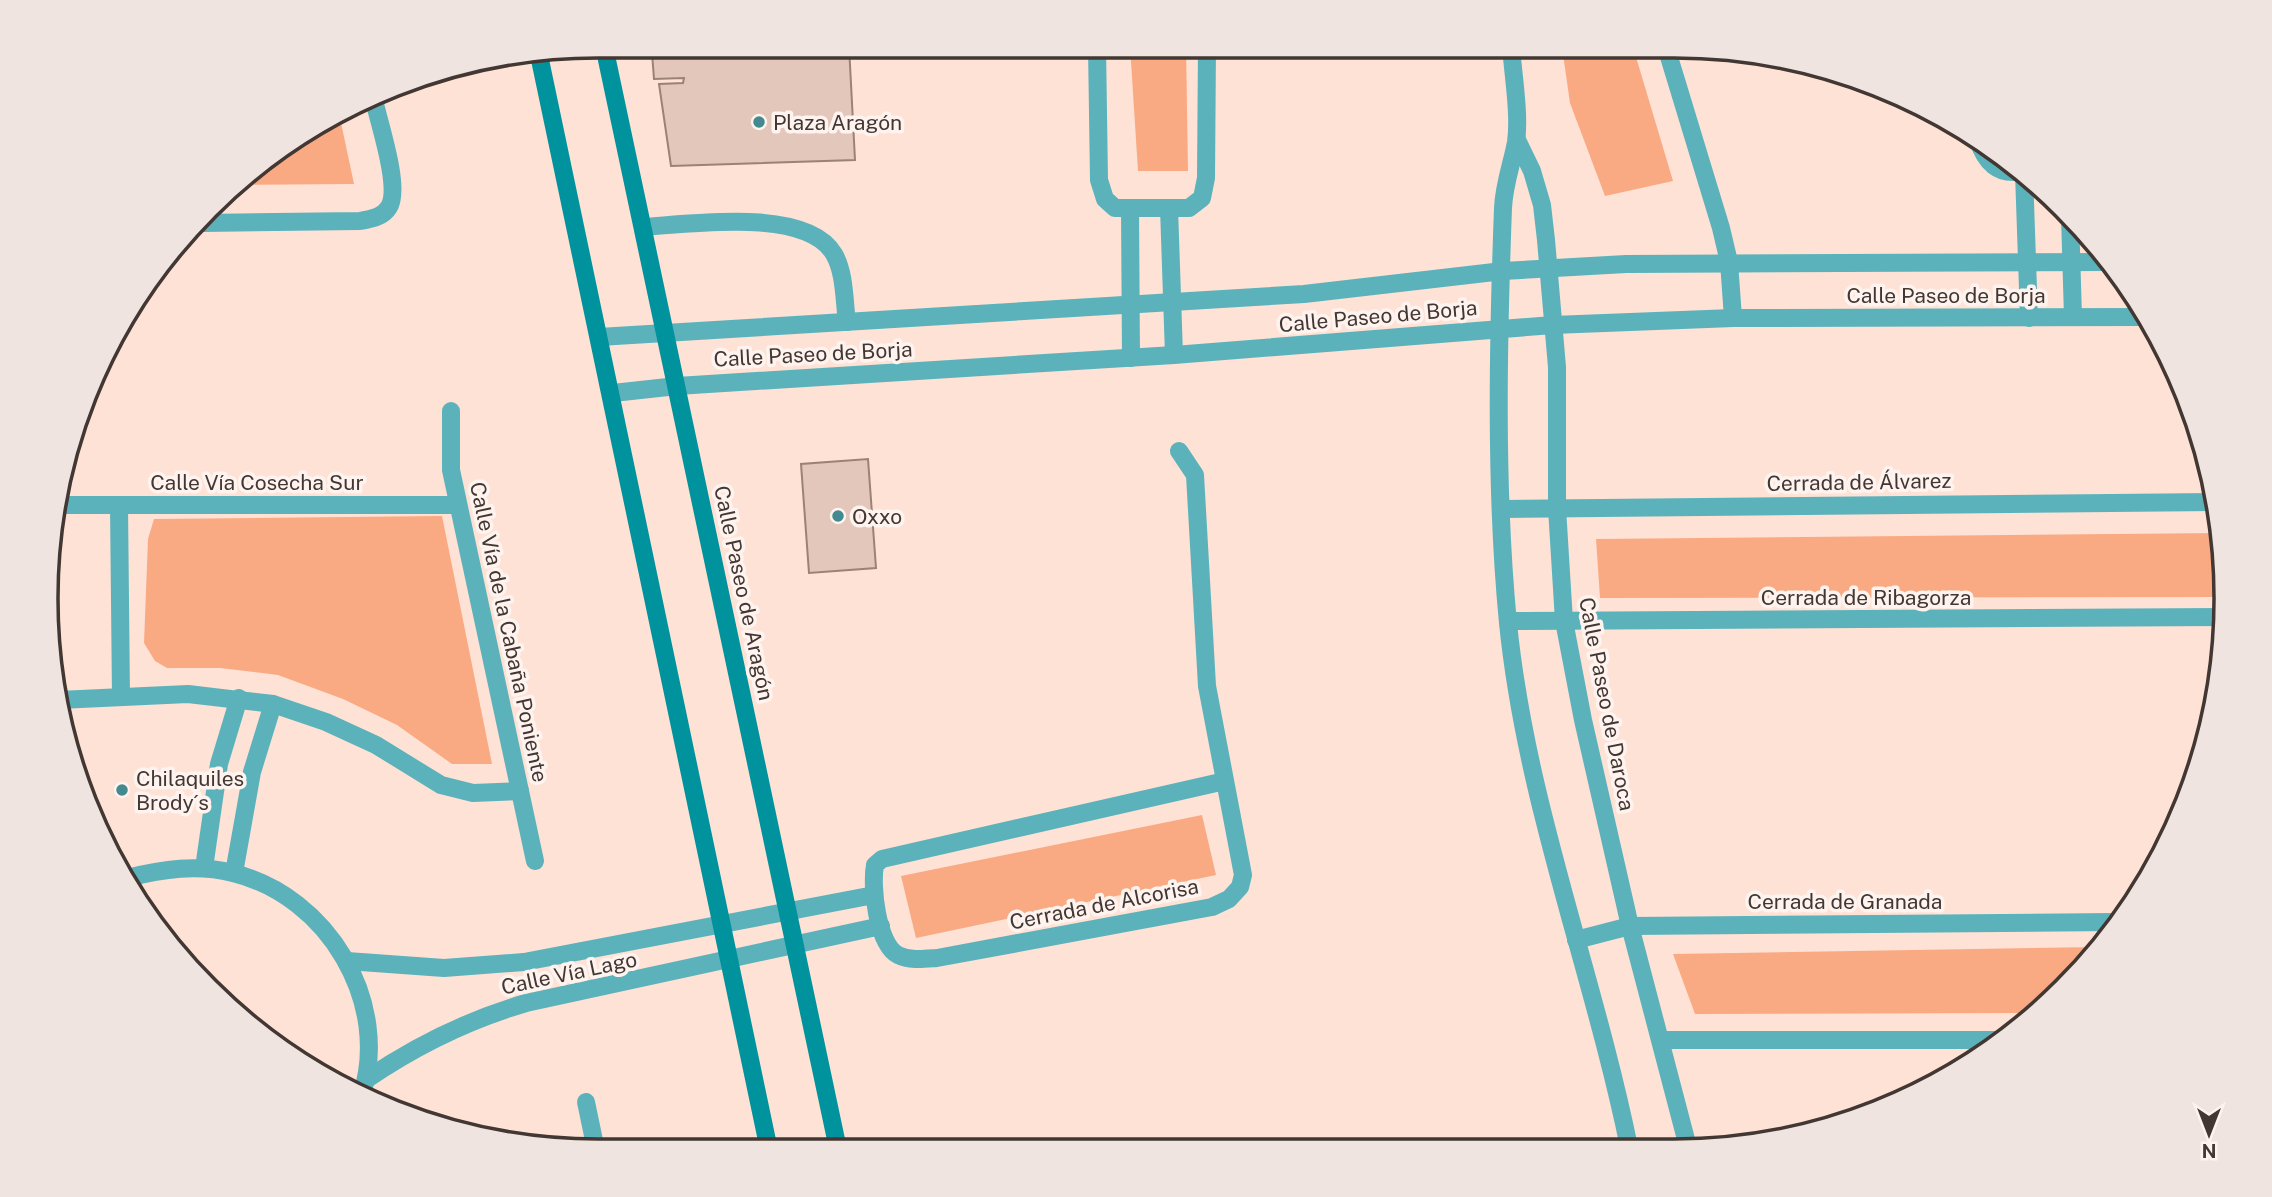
<svg xmlns="http://www.w3.org/2000/svg" width="2272" height="1197" font-family="'Public Sans',sans-serif">
  <style>
    .green { fill: #f9aa83 }
    .building { fill: #e2c7ba; stroke: #9b8276; stroke-width: 2 }
    .lines { fill: none; stroke-linecap: round; stroke-linejoin: round }
    .lane { stroke: #5bb2bb; stroke-width: 18 }
    .street { stroke: #5bb2bb; stroke-width: 18 }
    .secondary { stroke: #00929d; stroke-width: 18 }
    .poi-dot { fill: #428990; stroke: #fef3ee; stroke-width: 2.5 }
    .labels { text-anchor: middle; dominant-baseline: central; stroke-width: 7; stroke-linejoin: round; paint-order: stroke }
    .poi-label { font-size: 21px; fill: #423732; stroke: #fef3ee; text-anchor: start }
    .street-label { font-size: 21px; fill: #423732; stroke: #fef3ee }
    .rim { fill: none; stroke: #423732; stroke-width: 3.5 }
  </style>
  <rect width="100%" height="100%" fill="#fee2d5"/>
  <g class="green">
    <polygon points="1130,46 1186,46 1188,171 1138,171"/>
    <polygon points="1562,47 1633,47 1673,181 1605,196 1570,103"/>
    <polygon points="340,118 354,184 238,185 262,160"/>
    <polygon points="442,516 492,764 452,764 397,725 343,699 278,675 220,668 167,668 155,661 144,643 148,539 154,519"/>
    <polygon points="2222,533 2224,597 1600,598 1596,539"/>
    <polygon points="1202,815 1216,875 916,938 901,876"/>
    <polygon points="2100,947 2090,963 2036,1013 1695,1014 1673,954"/>
  </g>
  <g class="building">
    <polygon points="798,46 849,46 855,160 671,166 659,84 683,83 684,78 654,79 652,53"/>
    <polygon points="868,459 876,568 809,573 801,464"/>
  </g>
  <g class="lines">
    <path class="lane" d="M 644,227 C 690,224 807,207 834,254 C 845,273 844,300 847,322"/>
    <g class="street">
      <polyline points="1097,46 1099,180 1105,199 1115,208 1189,208 1202,198 1206,178 1207,46"/>
      <path d="M 1511,46 C 1513,75 1520,115 1516,142 C 1512,164 1504,184 1503,208 C 1498,342 1495,489 1508,623 C 1526,803 1593,971 1629,1147"/>
      <polyline points="1666,47 1721,228 1729,262 1733,318"/>
      <polyline points="1517,140 1532,171 1542,205 1546,240 1557,367 1557,508 1564,621 1583,720 1630,926 1688,1147"/>
      <path d="M 1978,140 C 1985,162 1998,176 2022,171"/>
      <polyline points="2024,173 2029,318"/>
      <polyline points="1130,208 1131,358"/>
      <polyline points="1169,208 1174,355"/>
      <polyline points="2070,216 2073,317"/>
      <path d="M 203,223 L 360,221 C 371,219 383,217 389,207 C 401,188 379,123 374,100"/>
      <polyline points="599,337 1304,294 1503,271 1626,264 2109,262"/>
      <polyline points="613,393 677,386 1174,355 1553,325 1733,318 2149,317"/>
      <polyline points="451,411 451,470 535,861"/>
      <path d="M 1179,451 L 1195,475 L 1207,686 L 1243,875 L 1240,887 L 1229,899 L 1212,907 L 937,958 C 924,959 910,961 898,955 C 877,944 871,886 875,865 L 882,859 L 1225,781"/>
      <polyline points="56,505 458,505"/>
      <polyline points="119,505 121,697"/>
      <polyline points="1502,509 2216,502"/>
      <polyline points="1508,621 2225,617"/>
      <polyline points="59,700 188,694 273,704 326,722 376,745 441,785 473,793 520,791"/>
      <polyline points="204,868 219,764 239,698"/>
      <polyline points="234,873 252,772 273,704"/>
      <path d="M 127,878 C 163,869 197,864 233,873 C 328,896 392,1003 361,1097"/>
      <polyline points="1576,940 1630,926 2117,922"/>
      <polyline points="347,961 444,968 524,962 874,895"/>
      <polyline points="1662,1040 2005,1040"/>
      <path d="M 367,1079 C 417,1045 468,1020 526,1003 L 881,926"/>
      <polyline points="586,1102 596,1150"/>
    </g>
    <g class="secondary">
      <polyline points="604,46 838,1149"/>
      <polyline points="539,55 769,1150"/>
    </g>
  </g>
  <g class="poi-dot">
    <circle cx="759" cy="122" r="7"/>
    <circle cx="838" cy="516" r="7"/>
    <circle cx="122" cy="790" r="7"/>
  </g>
  <g class="labels">
    <g class="poi-label">
      <text x="773" y="122">Plaza Aragón</text>
      <text x="852" y="516">Oxxo</text>
      <text x="136" y="778">Chilaquiles<tspan x="136" dy="24">Brody´s</tspan></text>
    </g>
    <g class="street-label">
      <text x="1946" y="295">Calle Paseo de Borja</text>
      <text transform="translate(1378 316) rotate(-5)">Calle Paseo de Borja</text>
      <text transform="translate(813 354) rotate(-3)">Calle Paseo de Borja</text>
      <text x="257" y="482">Calle Vía Cosecha Sur</text>
      <text transform="translate(1859 482) rotate(-1)">Cerrada de Álvarez</text>
      <text transform="translate(744 593) rotate(78)">Calle Paseo de Aragón</text>
      <text x="1866" y="597">Cerrada de Ribagorza</text>
      <text transform="translate(509 632) rotate(78)">Calle Vía de la Cabaña Poniente</text>
      <text transform="translate(1607 704) rotate(79)">Calle Paseo de Daroca</text>
      <text x="1845" y="901">Cerrada de Granada</text>
      <text transform="translate(1104 904) rotate(-11)">Cerrada de Alcorisa</text>
      <text transform="translate(569 973) rotate(-12)">Calle Vía Lago</text>
    </g>
  </g>
  <path d="M0 0H2272V1197H0ZM598 58H1674A540 540 0 0 1 2214 598V599A540 540 0 0 1 1674 1139H598A540 540 0 0 1 58 599V598A540 540 0 0 1 598 58Z" fill="#efe4df" fill-rule="evenodd"/>
  <path class="rim" d="M598 58H1674A540 540 0 0 1 2214 598V599A540 540 0 0 1 1674 1139H598A540 540 0 0 1 58 599V598A540 540 0 0 1 598 58Z"/>
  <g transform="translate(2209 1134) rotate(180)" stroke="#fef3ee" stroke-width="5" paint-order="stroke">
  <path d="M0-5L12 26L0 18L-12 26Z" fill="#423732"/>
  <text y="-10" font-size="19" font-weight="bold" text-anchor="middle" fill="#423732">N</text>
  </g>
</svg>
